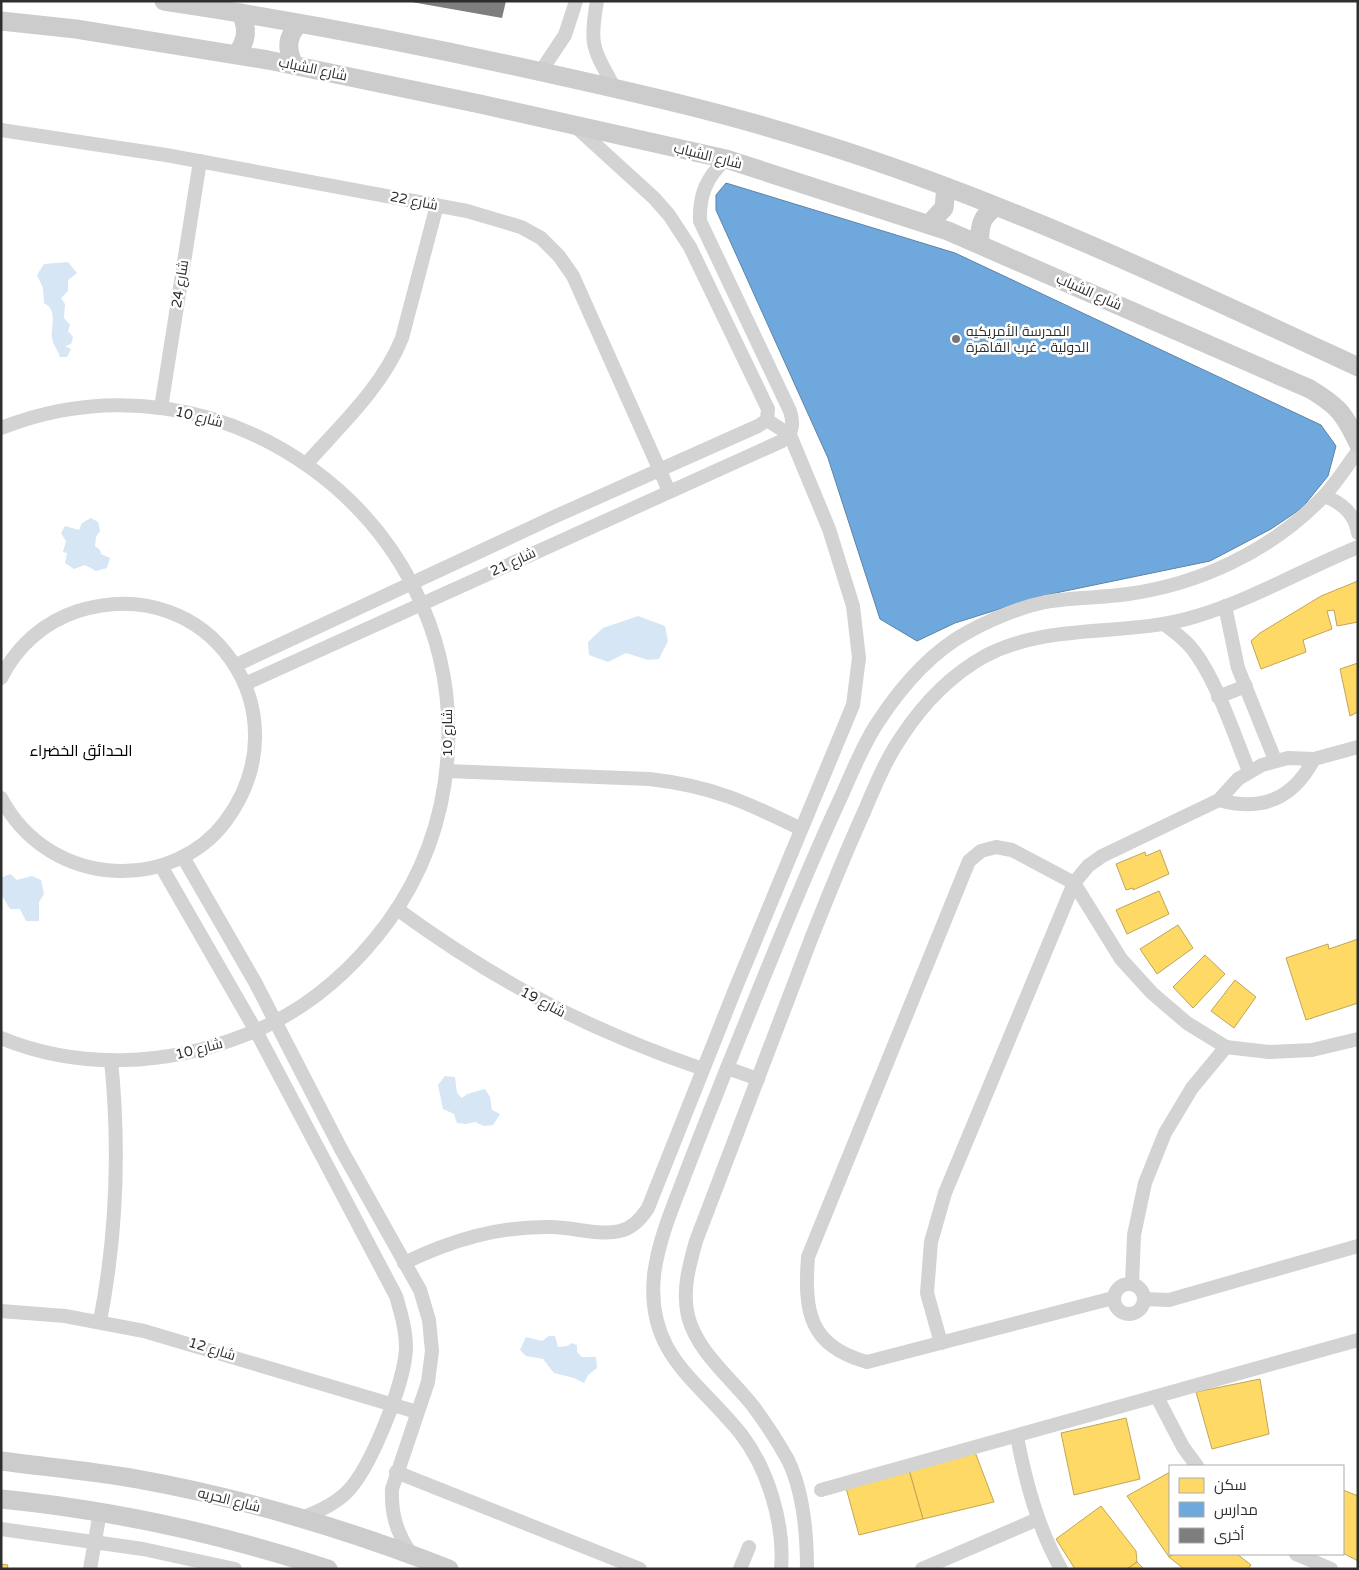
<svg xmlns="http://www.w3.org/2000/svg" width="1359" height="1570" font-family="'Varela Round',Cairo,sans-serif">
  <style>
    .water { fill: #d6e6f4 }
    .homes { fill: #ffd966; stroke: #c0a655 }
    .schools { fill: #6fa8dc; stroke: #5c83a8 }
    .building { fill: #7e7e7e }
    .lines { fill: none; stroke-linecap: round; stroke-linejoin: round }
    .street { stroke: #d3d3d3; stroke-width: 14 }
    .secondary { stroke: #ccc; stroke-width: 19 }
    .poi-dot { fill: #777; stroke: #fff; stroke-width: 2 }
    .labels { text-anchor: middle; dominant-baseline: central; stroke-width: 5; stroke-linejoin: round; paint-order: stroke }
    .street-label { font-size: 14px; fill: #2e2e2e; stroke: #fff }
    .poi-label { font-size: 14px; fill: #2e2e2e; stroke: #fff; text-anchor: start }
    .quarter-label { font-size: 16px; fill: #000; stroke: #fff }
  </style>
  <rect width="100%" height="100%" fill="#fff"/>
  <g class="water">
    <path d="M 68,262 L 77,273 L 68,280 L 68,291 L 61,298 L 65,304 L 64,318 L 70,325 L 68,331 L 73,337 L 71,344 L 65,346 L 71,349 L 67,357 L 60,357 C 58,351 53,344 52,338 C 51,326 58,310 44,303 L 43,288 L 37,275 L 44,264 Z"/>
    <polygon points="91,518 98,522 100,531 96,537 95,546 100,550 101,554 110,558 107,568 96,571 85,565 74,569 65,563 67,553 63,552 66,541 61,533 65,526 79,530 82,523"/>
    <polygon points="638,616 665,626 668,641 659,659 648,660 626,653 608,662 589,655 588,642 603,628"/>
    <polygon points="10,874 17,880 32,876 41,880 44,894 39,902 39,921 26,921 20,909 10,909 1,894 1,878"/>
    <polygon points="445,1076 455,1077 457,1093 462,1098 467,1094 485,1089 490,1097 492,1110 500,1114 493,1125 484,1126 475,1122 466,1124 457,1123 454,1114 443,1109 438,1085"/>
    <polygon points="549,1336 555,1336 558,1347 568,1346 571,1343 577,1345 577,1352 582,1357 596,1357 597,1368 588,1375 584,1383 574,1378 554,1373 543,1359 526,1356 520,1350 526,1337 542,1341"/>
  </g>
  <g class="homes">
    <polygon points="1358,581 1358,622 1337,626 1334,610 1327,611 1332,629 1303,640 1306,652 1261,669 1251,641 1260,633 1321,596"/>
    <polygon points="1358,663 1358,712 1350,716 1340,669"/>
    <polygon points="1160,850 1169,874 1133,890 1133,888 1126,890 1116,864 1145,852 1146,856"/>
    <polygon points="1159,891 1169,914 1127,934 1116,910"/>
    <polygon points="1178,925 1193,948 1157,974 1140,949"/>
    <polygon points="1358,939 1358,1003 1306,1020 1286,958 1328,944 1329,949"/>
    <polygon points="1205,955 1225,974 1193,1008 1173,987"/>
    <polygon points="1235,980 1256,997 1234,1028 1211,1011"/>
    <polygon points="1260,1379 1269,1434 1212,1449 1196,1392"/>
    <polygon points="1126,1418 1140,1479 1074,1495 1061,1433"/>
    <polygon points="975,1452 994,1502 923,1519 909,1470"/>
    <polygon points="909,1470 923,1519 859,1535 846,1488"/>
    <polygon points="1170,1472 1170,1554 1173,1554 1169,1557 1127,1496"/>
    <polygon points="1343,1490 1358,1496 1358,1561 1343,1553"/>
    <polygon points="1101,1506 1136,1551 1137,1562 1127,1569 1075,1569 1056,1539"/>
    <polygon points="1173,1554 1237,1554 1251,1565 1248,1569 1184,1569 1169,1557"/>
    <polygon points="1137,1562 1144,1569 1127,1569"/>
    <polygon points="1,1564 8,1565 7,1569 1,1569"/>
  </g>
  <polygon class="schools" points="726,183 955,253 1321,425 1336,446 1328,476 1302,508 1271,529 1210,561 1041,596 955,623 917,641 880,619 828,458 716,210 716,195"/>
  <polygon class="building" points="406,1 506,1 502,18"/>
  <g class="lines">
    <g class="street">
      <path d="M 597,1 C 589,46 593,48 614,87"/>
      <polyline points="541,71 565,35 576,1"/>
      <polyline points="1,130 166,155 467,211 521,227 541,238 559,256 573,276 669,491"/>
      <polyline points="161,408 200,161"/>
      <path d="M 1,428 C 220,341 460,515 448,749 C 445,811 425,871 388,922 C 351,972 303,1013 245,1035 C 167,1066 79,1070 1,1038"/>
      <path d="M 307,463 C 341,425 383,386 402,338 L 437,205"/>
      <path d="M 1324,496 C 1341,502 1355,514 1358,533"/>
      <polyline points="1225,606 1238,668 1275,760"/>
      <path d="M 1164,624 C 1172,630 1180,636 1187,643 C 1214,671 1234,735 1249,771"/>
      <polyline points="236,665 556,516 758,426 767,420 768,409 690,247 669,215 654,198 575,126"/>
      <path d="M 1,678 C 17,646 44,622 78,611 C 209,570 307,713 225,822 C 201,854 160,872 120,871 C 69,870 25,843 1,798"/>
      <path d="M 245,684 L 782,441 C 793,434 794,424 790,411 L 700,221 C 699,194 707,177 726,159"/>
      <polyline points="1218,697 1246,686"/>
      <path d="M 447,771 L 649,779 C 712,786 746,802 801,829"/>
      <path d="M 1219,800 C 1262,812 1293,799 1314,759"/>
      <path d="M 183,857 L 255,982 L 341,1149 L 420,1290 L 429,1320 L 432,1351 L 428,1382 L 392,1489 C 391,1515 397,1533 411,1554"/>
      <path d="M 161,866 L 256,1031 L 396,1296 C 401,1313 406,1330 406,1348 C 405,1382 371,1468 347,1492 C 334,1505 318,1512 301,1518"/>
      <path d="M 397,909 C 497,982 586,1029 703,1069"/>
      <polyline points="727,1068 758,1079"/>
      <path d="M 404,1263 C 452,1240 498,1226 551,1227 C 573,1227 598,1236 620,1231 C 633,1228 641,1219 648,1208 L 736,987 L 853,705 L 859,658 L 853,606 L 829,529 L 790,435 L 767,420"/>
      <polyline points="1132,1284 1134,1235 1145,1183 1165,1133 1192,1088 1226,1047"/>
      <circle cx="1129" cy="1299" r="15"/>
      <path d="M 1113,1298 L 867,1362 C 809,1346 804,1312 808,1257 L 969,861 L 981,851 L 996,847 L 1012,850 L 1074,883 L 1121,959 L 1152,993 L 1187,1023 L 1226,1047 L 1269,1052 L 1312,1050 L 1358,1039"/>
      <polyline points="1144,1299 1169,1300 1358,1246"/>
      <polyline points="1,1311 65,1316 144,1331 417,1412"/>
      <path d="M 100,1321 C 117,1234 120,1149 111,1060"/>
      <polyline points="941,1343 927,1293 931,1242 945,1193 1074,883 1088,866 1102,856 1219,800 1238,779 1262,765 1288,758 1314,759 1358,747"/>
      <polyline points="1157,1397 1183,1447 1197,1466"/>
      <path d="M 1017,1437 C 1026,1483 1038,1528 1061,1569"/>
      <polyline points="396,1472 640,1569"/>
      <polyline points="821,1490 1358,1340"/>
      <polyline points="1,1529 143,1549 235,1569"/>
      <polyline points="1296,1554 1331,1569"/>
      <polyline points="90,1569 100,1512"/>
      <polyline points="740,1569 749,1547"/>
      <path d="M 781,1569 C 785,1525 768,1469 741,1434 C 698,1380 646,1355 654,1275 C 658,1244 669,1216 680,1188 C 695,1148 711,1108 727,1068 C 762,982 796,895 835,810 C 849,781 860,749 878,722 C 901,687 931,652 968,632 C 992,619 1018,608 1045,602 C 1072,597 1101,598 1128,594 C 1200,584 1270,551 1321,499 C 1335,485 1346,467 1358,451"/>
      <path d="M 807,1569 C 807,1533 804,1493 788,1460 C 778,1442 765,1422 753,1406 C 731,1378 697,1352 688,1316 C 682,1291 689,1266 696,1241 C 734,1140 773,1040 811,939 C 828,896 845,854 864,812 C 875,786 886,759 902,736 C 923,704 951,675 985,656 C 1052,621 1127,638 1197,616 C 1253,599 1304,569 1358,547"/>
      <polyline points="922,1569 1038,1519"/>
    </g>
    <g class="secondary">
      <path d="M 164,1 C 291,20 417,44 542,72 C 637,93 730,114 823,144 C 1007,202 1182,285 1358,367"/>
      <path d="M 1,21 L 76,29 L 268,60 L 480,104 L 726,159 L 948,231 L 1310,389 C 1338,406 1344,413 1358,443"/>
      <path d="M 237,54 C 247,40 248,29 241,13"/>
      <path d="M 294,65 C 286,48 287,38 298,24"/>
      <polyline points="929,224 944,208 946,187"/>
      <path d="M 980,244 C 979,227 981,216 996,207"/>
      <path d="M 1,1461 C 46,1467 92,1471 137,1479 C 243,1498 349,1530 449,1569"/>
      <path d="M 1,1499 C 112,1510 222,1534 328,1569"/>
    </g>
  </g>
  <circle class="poi-dot" cx="956" cy="339" r="5"/>
  <g class="labels">
    <g class="street-label">
      <text transform="translate(313 69) rotate(12)">شارع الشباب</text>
      <text transform="translate(708 156) rotate(14)">شارع الشباب</text>
      <text transform="translate(414 201) rotate(11)">شارع 22</text>
      <text transform="translate(180 284) rotate(-81)">شارع 24</text>
      <text transform="translate(1089 292) rotate(24)">شارع الشباب</text>
      <text transform="translate(199 417) rotate(14)">شارع 10</text>
      <text transform="translate(513 562) rotate(-25)">شارع 21</text>
      <text transform="translate(447 733) rotate(-90)">شارع 10</text>
      <text transform="translate(543 1002) rotate(28)">شارع 19</text>
      <text transform="translate(199 1049) rotate(-14)">شارع 10</text>
      <text transform="translate(212 1349) rotate(17)">شارع 12</text>
      <text transform="translate(229 1500) rotate(14)">شارع الحريه</text>
    </g>
    <g class="poi-label">
      <text x="966" y="331">المدرسة الأمريكيه<tspan x="966" dy="16">الدولية - غرب القاهرة</tspan></text>
    </g>
    <g class="quarter-label">
      <text x="81" y="751">الحدائق الخضراء</text>
    </g>
  </g>
  <rect width="1359" height="1570" fill="none" stroke="#2e2e2e" stroke-width="5"/>
  <rect x="1169" y="1465" width="175" height="90" fill="#ffffff" stroke="#ababab"/>
  <rect x="1179" y="1478" width="25" height="15" fill="#ffd966" stroke="#ababab"/>
  <text x="1214" y="1490" font-size="15" fill="#2e2e2e">سكن</text>
  <rect x="1179" y="1502" width="25" height="15" fill="#6fa8dc" stroke="#ababab"/>
  <text x="1214" y="1515" font-size="15" fill="#2e2e2e">مدارس</text>
  <rect x="1179" y="1528" width="25" height="15" fill="#7e7e7e" stroke="#ababab"/>
  <text x="1214" y="1540" font-size="15" fill="#2e2e2e">أخرى</text>
</svg>
